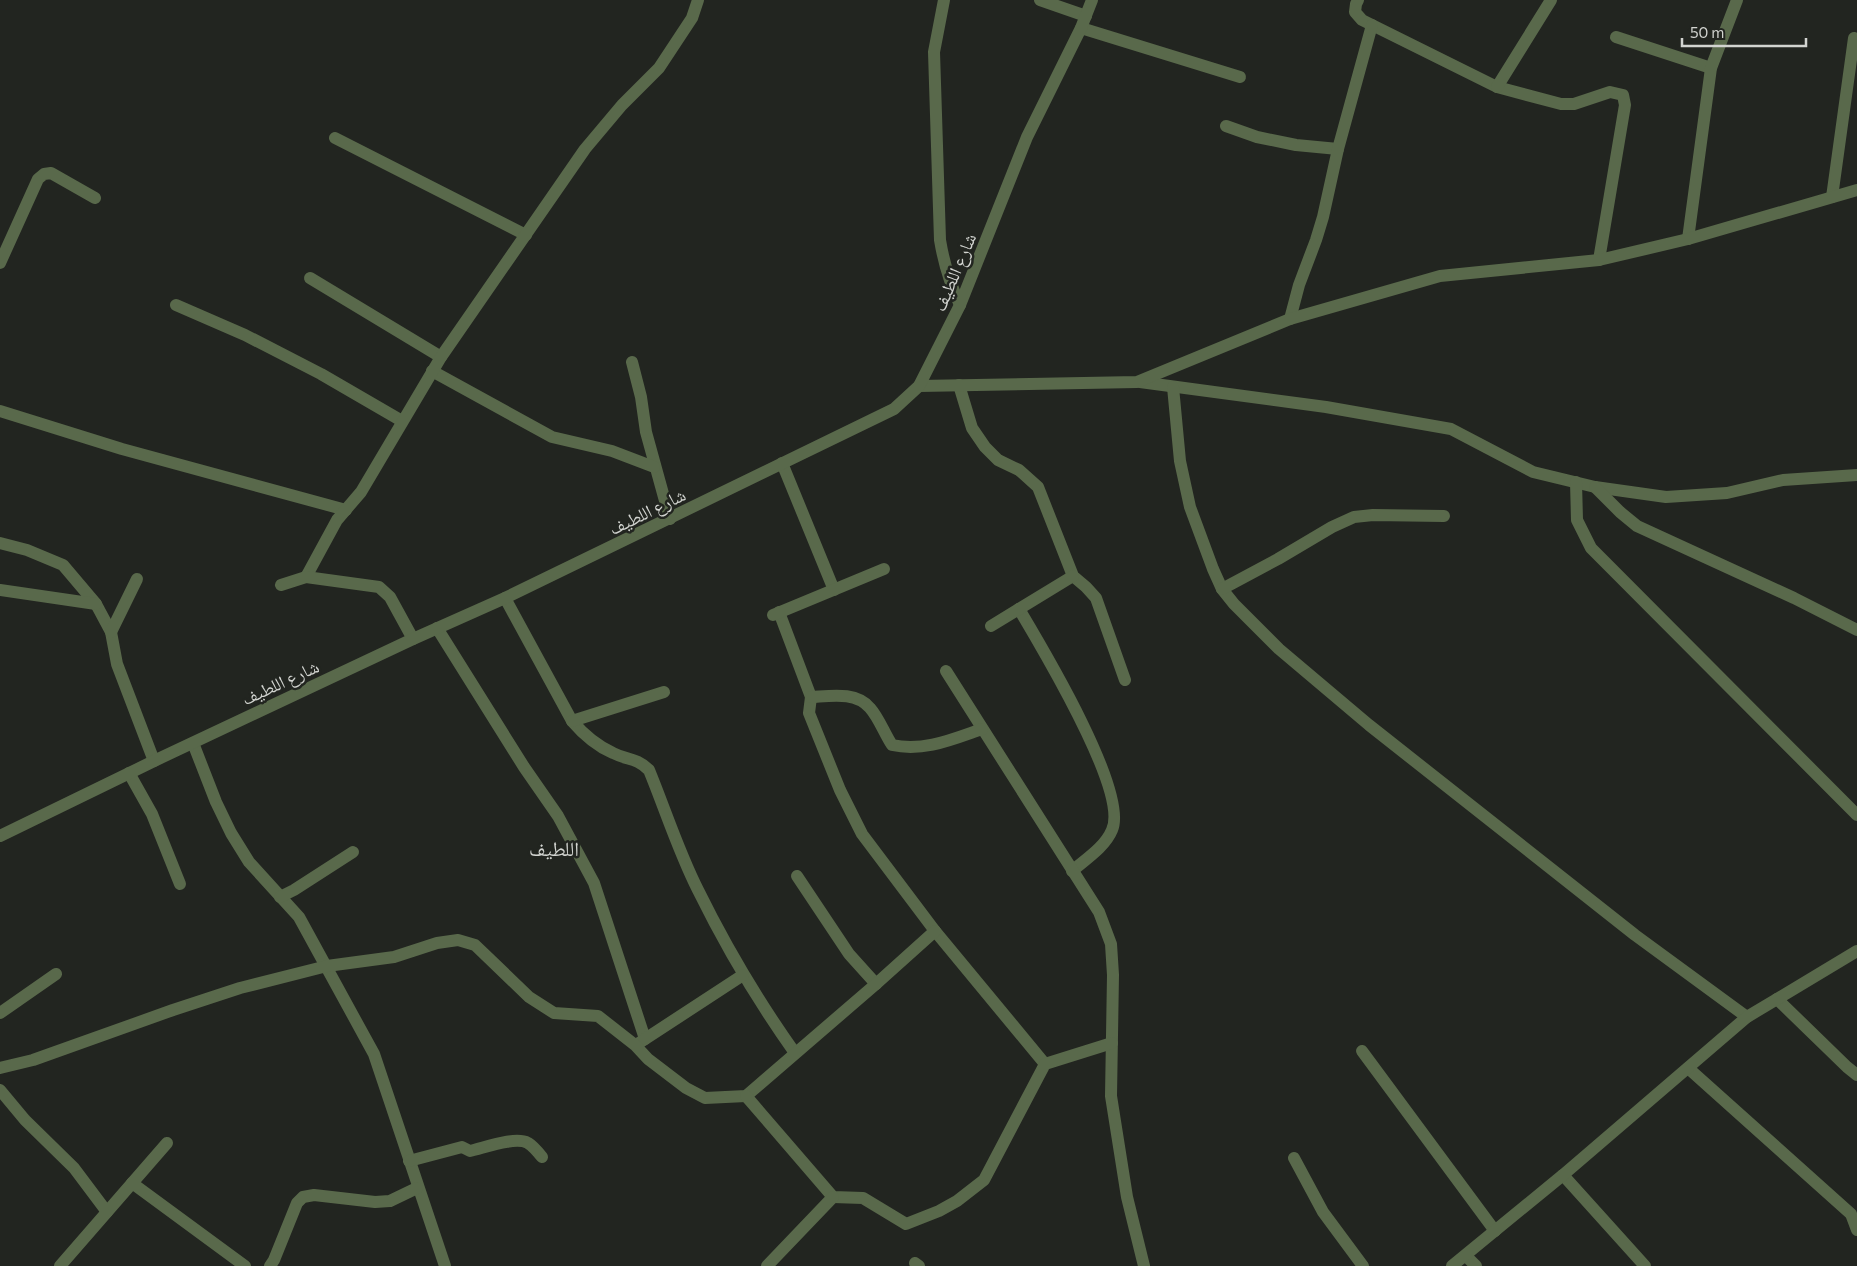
<svg xmlns="http://www.w3.org/2000/svg" width="1857" height="1266" font-family="Commissioner,'Noto Naskh Arabic',sans-serif">
  <style>
    .lines { fill: none; stroke-linecap: round; stroke-linejoin: round }
    .minor { stroke: #59694b; stroke-width: 12 }
    .labels { text-anchor: middle; dominant-baseline: central; stroke-width: 5; stroke-linejoin: round; paint-order: stroke }
    .street-label { font-size: 18px; fill: #d2d4d0; stroke: #222520 }
    .quarter-label { font-size: 20px; fill: #d2d4d0; stroke: #222520 }
  </style>
  <rect width="100%" height="100%" fill="#222520"/>
  <g class="lines">
    <g class="minor">
      <path d="M 944,0 L 934,52 L 940,240 C 944,264 950,284 960,305"/>
      <polyline points="1040,0 1086,16"/>
      <polyline points="1358,0 1356,4 1355,12 1362,20 1497,87 1561,104 1574,104 1610,92 1623,95 1625,105 1599,260"/>
      <polyline points="1081,28 1240,77"/>
      <polyline points="1616,37 1711,68"/>
      <polyline points="1497,87 1551,0"/>
      <polyline points="1226,126 1257,137 1296,145 1338,149"/>
      <polyline points="335,138 526,235"/>
      <polyline points="1832,197 1854,38"/>
      <polyline points="1688,239 1711,68 1737,0"/>
      <polyline points="0,263 38,179 44,174 51,173 95,198"/>
      <polyline points="310,278 441,357"/>
      <polyline points="176,305 245,335 321,374 402,421"/>
      <polyline points="1290,319 1299,285 1316,240 1323,217 1338,149 1372,25"/>
      <polyline points="632,362 641,397 646,432 670,519"/>
      <polyline points="432,371 552,437 612,451 654,467"/>
      <polyline points="1140,382 1326,407 1451,429 1533,472 1595,487 1666,497 1727,493 1783,480 1857,475"/>
      <polyline points="959,385 972,428 985,447 998,460 1019,470 1038,487 1073,576 1086,587 1096,598 1125,680"/>
      <polyline points="919,386 1137,382 1290,319 1440,276 1599,260 1688,239 1857,190"/>
      <polyline points="1173,387 1180,461 1190,507 1213,569 1222,589 1234,604 1279,649 1369,725 1635,935 1747,1017"/>
      <polyline points="0,411 122,449 346,510"/>
      <polyline points="782,463 834,590"/>
      <polyline points="1576,482 1577,520 1591,548 1857,815"/>
      <polyline points="1595,487 1620,512 1637,526 1794,598 1857,630"/>
      <polyline points="0,543 27,550 63,565 96,604 111,632 117,664 154,761"/>
      <polyline points="306,577 337,520 361,492 441,357 585,149 622,105 659,68 692,18 698,0"/>
      <polyline points="281,585 306,577 379,587 390,597 413,639"/>
      <polyline points="1222,589 1278,559 1332,527 1354,517 1373,515 1444,516"/>
      <polyline points="0,590 96,604"/>
      <path d="M 505,598 L 572,721 C 584,735 597,746 613,753 C 629,761 635,757 649,770 C 665,809 679,853 698,890 C 726,947 758,1001 795,1053"/>
      <path d="M 1019,609 C 1041,646 1129,792 1112,830 C 1105,847 1086,859 1072,871"/>
      <polyline points="779,612 811,697 809,713 840,790 862,834 935,931 1045,1064"/>
      <polyline points="773,615 884,569"/>
      <polyline points="991,626 1073,576"/>
      <polyline points="437,628 524,767 558,816 594,883 645,1039"/>
      <polyline points="111,632 137,579"/>
      <polyline points="946,671 1099,912 1111,944 1113,975 1111,1096 1127,1197 1144,1266"/>
      <path d="M 811,697 C 830,696 856,691 870,708 C 879,718 884,733 892,745 C 924,752 953,739 982,729"/>
      <polyline points="572,721 664,692"/>
      <polyline points="193,743 216,802 231,833 249,862 299,917 374,1054 445,1266"/>
      <polyline points="129,773 152,814 180,884"/>
      <polyline points="0,836 154,761 413,639 505,598 894,409 919,386 960,305 1027,137 1081,28 1092,0"/>
      <polyline points="797,876 849,954 876,984"/>
      <polyline points="280,897 294,890 353,852"/>
      <polyline points="1777,999 1847,1067 1857,1075"/>
      <polyline points="0,1013 56,974"/>
      <polyline points="639,1043 743,975"/>
      <polyline points="1362,1051 1495,1231"/>
      <polyline points="0,1068 33,1060 173,1010 240,988 327,966 394,957 437,943 458,940 475,945 529,997 554,1013 598,1016 635,1045 648,1059 686,1088 705,1098 746,1096 876,984 935,931"/>
      <polyline points="1688,1068 1851,1214 1857,1230"/>
      <polyline points="0,1090 25,1120 74,1168 107,1212"/>
      <polyline points="746,1096 833,1197 863,1198 906,1224 939,1211 957,1201 984,1180 1045,1064 1112,1043"/>
      <polyline points="1294,1158 1323,1212 1363,1266"/>
      <path d="M 409,1161 L 462,1147 L 470,1151 C 484,1148 515,1136 528,1143 C 533,1146 538,1152 542,1157"/>
      <polyline points="1563,1175 1645,1266"/>
      <polyline points="132,1183 245,1266"/>
      <polyline points="1466,1256 1476,1266"/>
      <polyline points="915,1263 919,1266"/>
      <polyline points="60,1266 167,1143"/>
      <polyline points="270,1266 274,1260 297,1203 303,1197 314,1195 375,1202 390,1201 417,1188"/>
      <polyline points="767,1266 833,1197"/>
      <polyline points="1452,1266 1563,1175 1747,1017 1857,951"/>
    </g>
  </g>
  <g class="labels">
    <g class="street-label">
      <text transform="translate(954 272) rotate(-67)">شارع اللطيف</text>
      <text transform="translate(647 511) rotate(-26)">شارع اللطيف</text>
      <text transform="translate(280 682) rotate(-25)">شارع اللطيف</text>
    </g>
    <g class="quarter-label">
      <text x="554" y="848">اللطيف</text>
    </g>
  </g>
  <path d="M1682 38v8h124v-8" fill="none" stroke="#d2d4d0" stroke-width="2.5"/>
  <text x="1690" y="38" font-size="15" fill="#d2d4d0" stroke="#222520" stroke-width="4" paint-order="stroke">50 m</text>
</svg>
